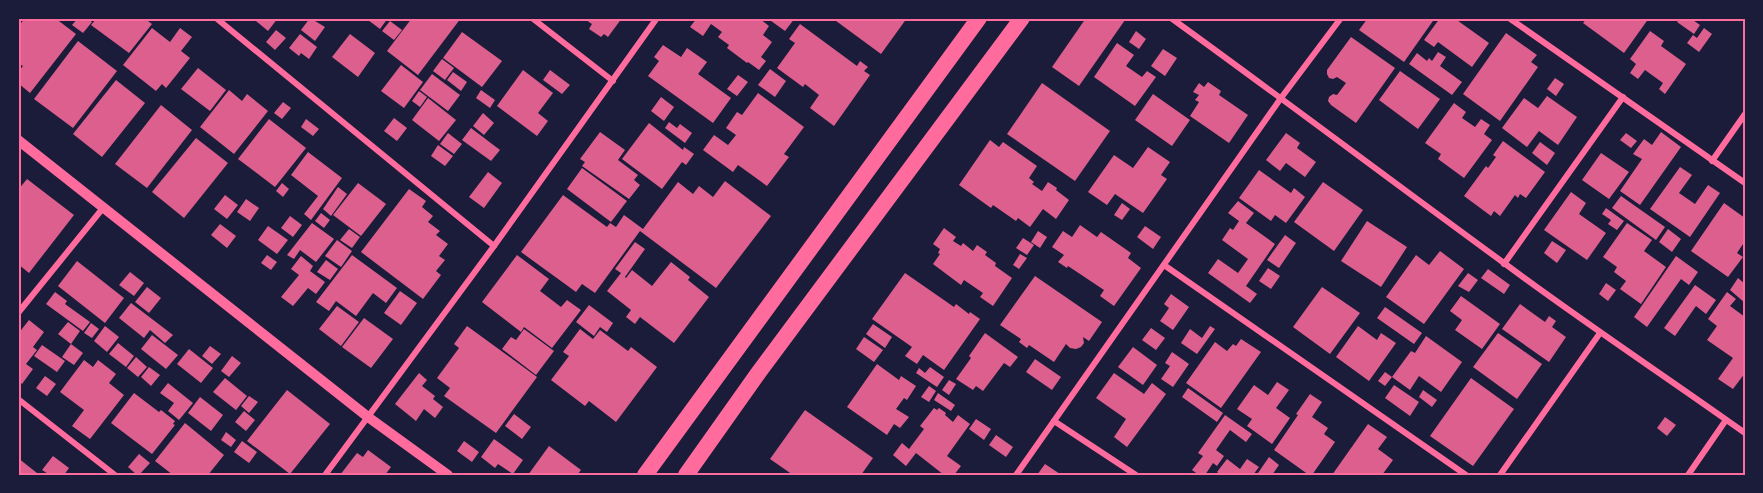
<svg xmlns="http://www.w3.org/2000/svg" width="1763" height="493" font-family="'Space Grotesk',sans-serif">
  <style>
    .building { fill: #dd5f8e }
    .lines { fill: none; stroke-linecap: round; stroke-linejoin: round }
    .minor { stroke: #ff6b9d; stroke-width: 6 }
    .tertiary { stroke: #ff6b9d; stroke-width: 10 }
    .trunk { stroke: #ff6b9d; stroke-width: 16 }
    .neatline { fill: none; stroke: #ff6b9d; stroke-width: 2 }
  </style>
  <rect width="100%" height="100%" fill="#1b1b3a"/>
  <g class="building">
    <polygon points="25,18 55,18 76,34 30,93 18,83 18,72 23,66 18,63 18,27"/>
    <polygon points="78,18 81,20 83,18 87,18 92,22 83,33 72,25"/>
    <polygon points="97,18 144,18 152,24 129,53 91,25"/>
    <polygon points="259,18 278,18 268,31 256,21"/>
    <polygon points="310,18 325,27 315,41 301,30"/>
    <polygon points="370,18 388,18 380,29 368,20"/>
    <polygon points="412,18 461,18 418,75 387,51"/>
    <polygon points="583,18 622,18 608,37 604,34 601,37 589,29 592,24"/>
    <polygon points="697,18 759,18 769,26 763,35 772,42 761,57 766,61 759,70 748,62 747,63 727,48 729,45 718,37 722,32 711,24 703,36 690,27"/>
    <polygon points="767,18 795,18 785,31"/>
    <polygon points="832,18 907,18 881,54"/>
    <polygon points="1086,18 1122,18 1125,20 1079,86 1052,67"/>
    <polygon points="1368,18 1435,18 1404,62 1359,30"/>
    <polygon points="1440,18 1454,18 1489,43 1472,67 1438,42 1434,47 1424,40"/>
    <polygon points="1587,18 1649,18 1624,53 1583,23"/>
    <polygon points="1680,18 1690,18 1700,25 1694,34 1677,22"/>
    <polygon points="390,21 402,30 394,40 382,31"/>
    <polygon points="800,24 857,66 860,61 868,67 864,71 870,75 834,126 810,108 819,95 805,84 803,87 777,68 795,43 789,39"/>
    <polygon points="152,28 170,42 180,28 192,37 181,51 190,58 166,88 162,84 156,91 123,65"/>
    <polygon points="1704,28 1712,34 1699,52 1687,43 1693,35 1697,38"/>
    <polygon points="276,30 286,38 275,50 266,42"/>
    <polygon points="1136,31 1146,39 1139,49 1129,42"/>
    <polygon points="1650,31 1664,41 1661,46 1686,64 1665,94 1659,89 1663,83 1645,70 1638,79 1630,73 1636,64 1630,59"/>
    <polygon points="462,32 502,61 482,87 443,58"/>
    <polygon points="1506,33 1537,55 1531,62 1538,67 1500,121 1463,94"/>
    <polygon points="300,34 317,47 309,59 301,53 299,56 289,48"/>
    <polygon points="350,34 375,53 358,77 332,57"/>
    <polygon points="1351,37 1395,68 1356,123 1331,105 1328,101 1329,97 1333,94 1337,95 1346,83 1337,77 1333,79 1329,78 1327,74 1327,70"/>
    <polygon points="78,41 117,71 73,128 34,99"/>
    <polygon points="1117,43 1134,55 1126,66 1142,77 1147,71 1156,77 1135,106 1094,77"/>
    <polygon points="663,45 681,57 687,48 707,62 698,74 731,98 713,123 648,76 659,61 654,57"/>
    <polygon points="1163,49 1177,58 1165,76 1151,66"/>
    <polygon points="1438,52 1446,57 1440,66 1462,82 1452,95 1409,64 1417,53 1427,61 1429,58 1432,61"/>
    <polygon points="442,59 454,68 445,80 433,71"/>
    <polygon points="401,65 423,82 404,108 381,91"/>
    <polygon points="198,68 226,90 210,111 181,89"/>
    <polygon points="770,69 786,81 775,97 758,85"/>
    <polygon points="523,70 553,93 538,113 548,121 537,136 497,106"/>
    <polygon points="550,70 570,85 562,94 543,80"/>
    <polygon points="1400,71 1440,99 1418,129 1379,100"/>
    <polygon points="453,72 467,82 461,91 447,80"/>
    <polygon points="432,74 460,95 448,111 420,90"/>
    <polygon points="738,75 748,82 737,96 727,89"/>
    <polygon points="1555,78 1564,84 1556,96 1547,89"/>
    <polygon points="116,80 145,103 102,157 73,134"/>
    <polygon points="1208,82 1221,91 1219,95 1248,115 1229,143 1190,116 1199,102 1195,100 1199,95 1193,92 1199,83 1204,87"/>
    <polygon points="1042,83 1110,131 1075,181 1007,134"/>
    <polygon points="229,90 242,101 247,94 268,111 234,154 200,127"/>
    <polygon points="481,90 495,100 490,108 476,98"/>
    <polygon points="419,91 427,97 420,107 412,101"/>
    <polygon points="758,93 804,127 784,154 789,157 767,186 738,165 733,172 703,150 714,135 728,145 736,135 726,128 737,112 742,115"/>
    <polygon points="1153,94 1190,120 1172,146 1135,120"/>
    <polygon points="1547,96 1577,117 1558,145 1539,131 1527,147 1502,128 1524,98 1538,108"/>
    <polygon points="661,97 674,107 664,121 651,111"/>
    <polygon points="428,98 456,120 439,141 412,120"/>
    <polygon points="283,102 291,108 282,119 274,113"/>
    <polygon points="1454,103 1466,112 1462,118 1475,127 1481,119 1490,125 1484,134 1492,140 1464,178 1438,159 1441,154 1425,143"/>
    <polygon points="161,105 192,130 147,188 115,164"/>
    <polygon points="483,113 494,123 484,135 473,126"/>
    <polygon points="394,118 407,128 397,141 384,131"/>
    <polygon points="269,119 306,148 275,187 238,159"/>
    <polygon points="306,119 319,129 313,136 301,127"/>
    <polygon points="669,122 677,128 680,124 692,133 685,143 665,128"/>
    <polygon points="649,123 683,150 684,147 694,154 686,165 682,162 662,189 622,159"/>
    <polygon points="471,128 500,150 491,161 462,140"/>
    <polygon points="600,132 625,150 618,160 638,175 634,180 640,185 629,199 582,166 585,162 580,159"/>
    <polygon points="1661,132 1681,147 1640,205 1620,191 1642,159 1633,154 1644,139 1652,145"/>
    <polygon points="448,133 462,144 454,154 440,144"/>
    <polygon points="1286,133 1300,143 1297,148 1316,162 1305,177 1286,163 1280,171 1266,160"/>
    <polygon points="1626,133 1637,141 1631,148 1620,140"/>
    <polygon points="196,138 228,163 184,218 152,192"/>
    <polygon points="990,140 999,147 1003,142 1037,166 1029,178 1034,182 1032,184 1042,191 1048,182 1057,188 1056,190 1069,200 1056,219 1043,209 1030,227 1018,218 1016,221 993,205 991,208 959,185"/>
    <polygon points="1503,141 1545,172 1526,198 1520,194 1518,198 1515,195 1500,216 1494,211 1491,216 1464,196 1486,166 1488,168 1496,157 1493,155"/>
    <polygon points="1540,142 1555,153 1547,165 1532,153"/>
    <polygon points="438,145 453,156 445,166 431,156"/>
    <polygon points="1148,147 1170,162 1161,175 1167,179 1143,213 1115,194 1107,205 1088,192 1114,155 1133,168"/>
    <polygon points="308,152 342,178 311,220 304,214 318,196 291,175"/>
    <polygon points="1601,153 1629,172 1609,199 1582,180"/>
    <polygon points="1680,167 1692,175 1679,193 1695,204 1708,185 1720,193 1690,237 1650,209"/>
    <polygon points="582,168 627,201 611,222 567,189"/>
    <polygon points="1259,170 1291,193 1294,188 1305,197 1286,223 1275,215 1271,221 1239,198"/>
    <polygon points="488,172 502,183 484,208 469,197"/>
    <polygon points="27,179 74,215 29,273 18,264 18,190"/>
    <polygon points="725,181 771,216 716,288 640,231 595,293 582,284 576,292 521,252 563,195 607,227 610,223 616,227 624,215 643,229 678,182 693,194 699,186 713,197"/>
    <polygon points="1323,182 1363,210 1334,251 1294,222"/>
    <polygon points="282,183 289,189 283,197 276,191"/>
    <polygon points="358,183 386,204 361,236 333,215"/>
    <polygon points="338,187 347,194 331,216 323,209"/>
    <polygon points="409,189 426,201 422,207 433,216 428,222 440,231 436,235 448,244 439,256 445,260 436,271 441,275 423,299 361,252"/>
    <polygon points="1571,192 1586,203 1579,214 1606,233 1587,260 1544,230"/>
    <polygon points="225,195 238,205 227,219 214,209"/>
    <polygon points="1621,196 1665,227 1656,240 1612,208"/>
    <polygon points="246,199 259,208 250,221 237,212"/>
    <polygon points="1238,201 1254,213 1246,223 1275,244 1246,286 1257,294 1250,303 1208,273 1218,259 1238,273 1248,259 1222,240 1230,228 1233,230 1239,221 1228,213"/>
    <polygon points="1122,203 1130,209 1122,220 1114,215"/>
    <polygon points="1724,203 1745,218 1745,241 1737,253 1743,257 1728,277 1691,251"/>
    <polygon points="1606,208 1624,221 1617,230 1608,224 1611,220 1602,214"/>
    <polygon points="321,213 330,220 324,228 315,221"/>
    <polygon points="290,216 302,225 293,237 281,228"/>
    <polygon points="1367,221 1407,247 1381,287 1341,261"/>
    <polygon points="312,223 334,239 316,262 300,250 294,259 287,255"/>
    <polygon points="1627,223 1652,240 1644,251 1666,267 1641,304 1620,289 1626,281 1614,272 1617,267 1603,257"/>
    <polygon points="220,224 236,236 227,248 211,235"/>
    <polygon points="1080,225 1097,237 1101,232 1131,253 1128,258 1141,268 1114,306 1100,296 1104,290 1068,266 1067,268 1058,262 1064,255 1052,247 1063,231 1072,237"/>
    <polygon points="268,226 288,240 277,254 258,240"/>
    <polygon points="1145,226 1161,237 1153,249 1137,237"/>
    <polygon points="944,228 956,237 953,241 961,246 963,243 973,251 977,245 987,252 985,255 996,263 995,266 1012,278 993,306 980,297 983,293 964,280 961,285 933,264 940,254 938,253 940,249 933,244"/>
    <polygon points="349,229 360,237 352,248 340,240"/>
    <polygon points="1668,229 1681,239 1672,252 1659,242"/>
    <polygon points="1038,231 1047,237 1040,248 1031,242"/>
    <polygon points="1285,235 1296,243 1279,268 1267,260"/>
    <polygon points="1023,238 1034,245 1027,255 1016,248"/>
    <polygon points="337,240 352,251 341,267 325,256"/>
    <polygon points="1552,241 1566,250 1557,263 1544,253"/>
    <polygon points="635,242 645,249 625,277 626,278 632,270 652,286 671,262 690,277 688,280 709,297 674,343 640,317 635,324 626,317 631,310 607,291 621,273 615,269"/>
    <polygon points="1440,251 1464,269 1424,324 1386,297 1416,255 1429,265"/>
    <polygon points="1020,254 1027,258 1019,269 1013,265"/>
    <polygon points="267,255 277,262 271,270 261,263"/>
    <polygon points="352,255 397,288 386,303 373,293 356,316 336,301 329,311 316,302"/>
    <polygon points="517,255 549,279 540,291 561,307 567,300 581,310 552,348 524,327 521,332 482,302"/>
    <polygon points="301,256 313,266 310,271 325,282 316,294 308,288 293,306 281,297 299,275 291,269"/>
    <polygon points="1676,256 1698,272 1689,285 1681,279 1647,327 1634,317"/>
    <polygon points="326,260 338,269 330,280 317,272"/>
    <polygon points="77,261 124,298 105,323 58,286"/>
    <polygon points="1268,268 1280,276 1271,289 1259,281"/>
    <polygon points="1488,269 1510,285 1504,294 1481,278"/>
    <polygon points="130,272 144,283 134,296 119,285"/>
    <polygon points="905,273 954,307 956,304 969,314 970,312 980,319 944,370 923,355 917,364 905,356 912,347 872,319"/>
    <polygon points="1468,273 1478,280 1469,292 1458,286"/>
    <polygon points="1035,276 1102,322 1089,341 1083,337 1084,343 1081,347 1076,349 1070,348 1066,344 1054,362 1029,345 1027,348 1019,342 1021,339 1000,325"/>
    <polygon points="1738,278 1745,284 1745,303 1730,290"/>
    <polygon points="1606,283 1616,290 1608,301 1599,294"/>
    <polygon points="1695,285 1716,300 1706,314 1696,306 1675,336 1664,328"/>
    <polygon points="147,287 161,298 149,313 135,302"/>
    <polygon points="1322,287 1360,313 1330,354 1293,327"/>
    <polygon points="400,291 417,303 401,325 384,313"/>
    <polygon points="55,292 67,301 65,304 90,322 83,331 46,304"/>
    <polygon points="1727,292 1736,299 1730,306 1745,317 1745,373 1733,389 1718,379 1733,358 1707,340 1717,326 1708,319"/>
    <polygon points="1171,294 1189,307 1173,330 1160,321 1169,308 1164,304"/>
    <polygon points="1461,296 1500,324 1482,349 1455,330 1462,320 1450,311"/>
    <polygon points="131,303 173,335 165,343 150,330 144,338 119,318"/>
    <polygon points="1520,304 1545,322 1549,316 1556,321 1552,327 1566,337 1549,362 1502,329"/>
    <polygon points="589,305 613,323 607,332 600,327 594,336 576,322"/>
    <polygon points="337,306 359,322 341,346 319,329"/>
    <polygon points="1385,307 1422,333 1414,344 1377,318"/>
    <polygon points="364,318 393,339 371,368 342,347"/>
    <polygon points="29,320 44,332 33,347 37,350 26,364 33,369 22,384 18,380 18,334"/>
    <polygon points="68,322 80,331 71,344 58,334"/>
    <polygon points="91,323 99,329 92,338 84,333"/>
    <polygon points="873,324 892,337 885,348 866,334"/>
    <polygon points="105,326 119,337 107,352 94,341"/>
    <polygon points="467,326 537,377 496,433 444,396 450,388 437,378 459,348 454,344"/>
    <polygon points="1210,326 1215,329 1197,354 1181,343 1190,329 1202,338"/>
    <polygon points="1358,326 1377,340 1381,333 1396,343 1369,381 1336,357"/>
    <polygon points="1151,328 1165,338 1156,350 1142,340"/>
    <polygon points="524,329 554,351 536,375 502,349 511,337 516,340"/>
    <polygon points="580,329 593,339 600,330 628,351 631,347 657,367 616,422 589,401 585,406 551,380 569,356 563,352"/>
    <polygon points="985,333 1018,357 1010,367 1004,363 983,391 976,386 973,390 956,379 971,358 969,356"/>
    <polygon points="1498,333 1542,364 1517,399 1473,367"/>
    <polygon points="152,335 178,355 166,369 141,349"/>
    <polygon points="1426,336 1462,362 1441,392 1419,376 1410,390 1392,377 1411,351 1415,353"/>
    <polygon points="864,337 883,350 874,362 856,349"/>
    <polygon points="1241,339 1261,352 1221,408 1186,383 1215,342 1227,351 1233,344 1236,346"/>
    <polygon points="118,343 134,356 126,367 109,354"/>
    <polygon points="71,344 83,353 74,365 62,357"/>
    <polygon points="42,345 65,361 57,372 34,356"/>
    <polygon points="210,346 221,354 212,364 202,356"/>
    <polygon points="1133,347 1157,365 1143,385 1118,367"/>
    <polygon points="189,349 213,368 201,383 177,364"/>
    <polygon points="1172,352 1189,364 1173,387 1161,379 1170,366 1165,363"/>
    <polygon points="232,356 241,363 229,377 221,371"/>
    <polygon points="136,357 147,367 138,377 127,368"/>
    <polygon points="1035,359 1061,377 1052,390 1026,372"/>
    <polygon points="84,360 93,367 98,360 116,374 109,383 124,395 90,439 72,426 84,410 60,392"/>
    <polygon points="877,364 899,380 901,376 916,386 907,400 904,398 896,409 909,417 900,428 894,424 887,435 847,407"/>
    <polygon points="149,367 160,375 151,386 141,377"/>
    <polygon points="930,367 944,377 937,387 916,373 919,368 925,373"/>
    <polygon points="1385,372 1392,377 1385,386 1378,381"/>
    <polygon points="419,373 427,380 422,386 435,396 433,399 443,407 435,418 424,409 416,421 395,404"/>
    <polygon points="1114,373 1144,394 1152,383 1166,394 1127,447 1114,437 1126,419 1096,398"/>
    <polygon points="45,376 56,384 47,396 36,388"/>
    <polygon points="225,378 247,396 236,410 213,392"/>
    <polygon points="1471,378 1514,409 1473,466 1430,436"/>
    <polygon points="949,380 956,384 949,395 942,390"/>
    <polygon points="1277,382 1289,390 1276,408 1290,418 1272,444 1247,426 1252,419 1237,409 1254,385 1268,395"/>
    <polygon points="168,383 193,403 179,420 168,411 174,403 160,393"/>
    <polygon points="1394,385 1419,402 1410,416 1385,398"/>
    <polygon points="929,386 936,391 929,402 921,397"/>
    <polygon points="1188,388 1223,413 1217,422 1182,397"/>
    <polygon points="287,390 330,424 290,474 247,441"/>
    <polygon points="1423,390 1437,400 1432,407 1419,397"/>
    <polygon points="134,393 159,412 161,410 175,421 173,424 175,425 152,454 111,423"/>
    <polygon points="938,393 955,405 951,411 934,400"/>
    <polygon points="1310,394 1322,402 1312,417 1328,428 1324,434 1335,442 1312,475 1309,475 1274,450 1298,415 1296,414"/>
    <polygon points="249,396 258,402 249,413 241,406"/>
    <polygon points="200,397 223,415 211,431 188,413"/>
    <polygon points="934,408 937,410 939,408 946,413 945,415 953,422 958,415 970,424 947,456 961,466 954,475 944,475 916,453 906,466 893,455 902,443 909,449 924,429 920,426"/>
    <polygon points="805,410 873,458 861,475 793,475 770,459"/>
    <polygon points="244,411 255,420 246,431 235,422"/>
    <polygon points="514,414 531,427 522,439 505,426"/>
    <polygon points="1225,415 1252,434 1246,442 1230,430 1216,450 1224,456 1217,466 1213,463 1205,475 1199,475 1192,470 1203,456 1198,453"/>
    <polygon points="1665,417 1676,425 1667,436 1657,428"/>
    <polygon points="976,419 991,429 984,440 969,429"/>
    <polygon points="185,423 224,455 208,475 173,475 155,461"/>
    <polygon points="1368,424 1387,437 1378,449 1393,460 1382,475 1332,475"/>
    <polygon points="226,432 236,440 231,447 221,440"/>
    <polygon points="996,435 1013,447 1006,457 989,445"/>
    <polygon points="494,439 523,460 513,474 498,464 495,468 481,457"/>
    <polygon points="242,441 257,452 249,463 234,452"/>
    <polygon points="464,441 479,452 472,462 457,451"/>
    <polygon points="549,446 581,470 577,475 528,475"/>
    <polygon points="368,450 391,467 385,475 340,475 357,453 363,457"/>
    <polygon points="139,454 150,463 139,475 137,475 128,467"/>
    <polygon points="53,456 69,468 64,475 50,475 42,470"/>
    <polygon points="1269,457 1279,465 1272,475 1261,475 1258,473"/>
    <polygon points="18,458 37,473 36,475 18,475"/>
    <polygon points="1227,459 1240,469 1247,459 1259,467 1253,475 1221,475 1217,472"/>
    <polygon points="1045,464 1060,474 1059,475 1037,475"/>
  </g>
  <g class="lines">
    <g class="minor">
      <polyline points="216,18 494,246"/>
      <polyline points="532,18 613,81"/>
      <path d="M 1171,18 C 1283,99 1393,182 1504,263 C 1583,322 1665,376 1745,433"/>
      <polyline points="1509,18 1745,183"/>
      <polyline points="1712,161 1745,114"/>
      <polyline points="1504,264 1623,97"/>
      <polyline points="1164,265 1466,475"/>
      <polyline points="18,313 103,208"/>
      <polyline points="18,399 115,475"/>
      <polyline points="1054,421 1136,475"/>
      <polyline points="325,475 494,246 657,18"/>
      <polyline points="1016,475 1281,98 1341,18"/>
      <polyline points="1500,475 1600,333"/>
      <polyline points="1688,475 1726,420"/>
    </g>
    <polyline class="tertiary" points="18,140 368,417 448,475"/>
    <g class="trunk">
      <polyline points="645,475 979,18"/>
      <polyline points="686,475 759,372 1022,18"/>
    </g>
  </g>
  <rect width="1763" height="493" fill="none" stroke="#1b1b3a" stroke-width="39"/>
  <rect x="20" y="20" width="1724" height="454" class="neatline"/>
</svg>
